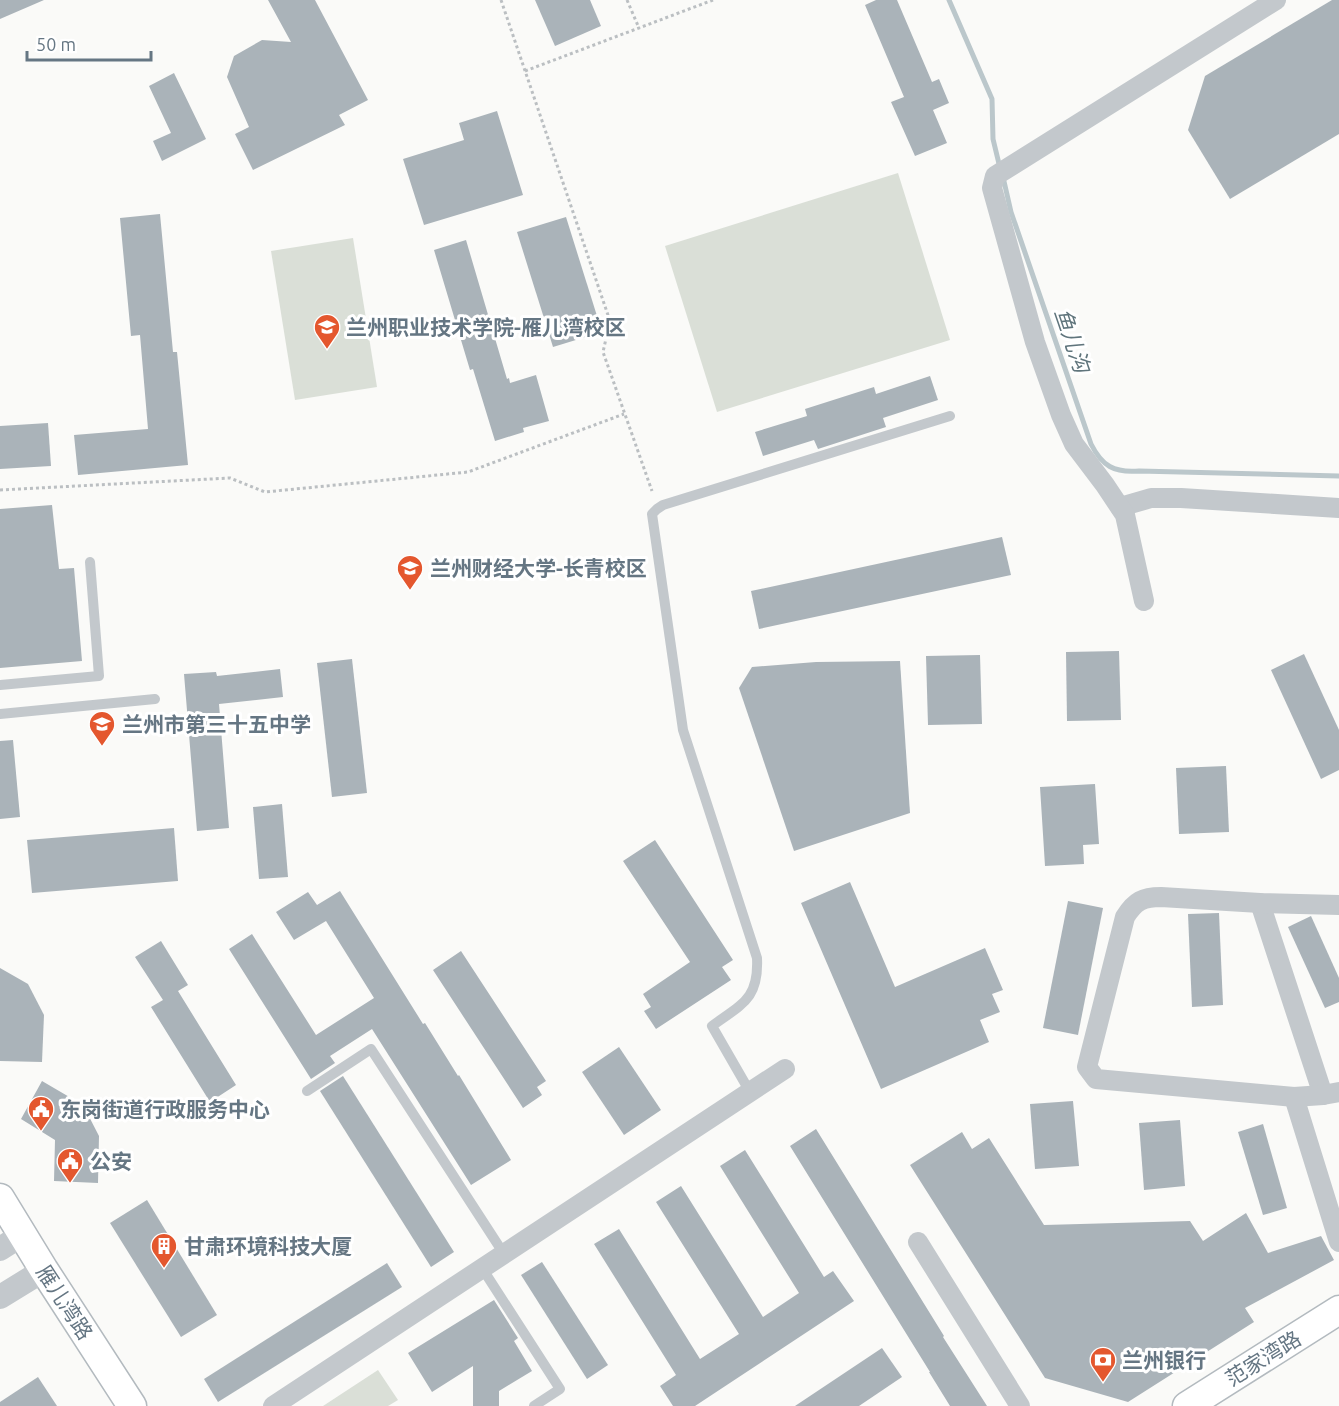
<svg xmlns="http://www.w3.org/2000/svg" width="1339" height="1406" font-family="Ubuntu,'Noto Sans SC',sans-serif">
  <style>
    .green { fill: #dadfd7 }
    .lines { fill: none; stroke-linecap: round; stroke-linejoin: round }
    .stream { stroke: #bbc7cb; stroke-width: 5 }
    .building { fill: #aab3b9 }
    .secondary-casing { stroke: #b3babf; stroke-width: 31 }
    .path { stroke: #bbbfc2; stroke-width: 3; stroke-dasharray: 3 3; stroke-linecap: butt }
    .service { stroke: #c3c8cc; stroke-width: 10 }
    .minor { stroke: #c3c8cc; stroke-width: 20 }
    .tertiary { stroke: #c3c8cc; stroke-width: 24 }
    .secondary { stroke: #fff; stroke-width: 28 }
    .labels { text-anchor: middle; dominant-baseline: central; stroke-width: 6; stroke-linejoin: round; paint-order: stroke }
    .poi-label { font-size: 21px; font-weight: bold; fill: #657683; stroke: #fff; text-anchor: start }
    .street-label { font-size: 21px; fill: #657683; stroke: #fff }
    .water-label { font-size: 22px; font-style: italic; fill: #60757c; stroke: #fff }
  </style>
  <rect width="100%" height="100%" fill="#fafaf8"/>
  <g class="green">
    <polygon points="898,173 950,340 717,412 665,246"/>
    <polygon points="353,238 377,387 295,400 271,251"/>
    <polygon points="378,1370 398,1400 388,1406 323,1406"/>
  </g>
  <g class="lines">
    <g class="stream">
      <polyline points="949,0 992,99 993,139 1000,168"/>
      <path d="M 1003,177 L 1011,212 L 1091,444 C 1102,466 1114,473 1139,471 L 1339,476"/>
    </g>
  </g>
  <g class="building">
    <polygon points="0,0 44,0 0,19"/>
    <polygon points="268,0 315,0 368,100 339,115 345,125 253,170 235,134 249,127 227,77 234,56 262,40 291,42"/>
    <polygon points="535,0 590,0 601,26 555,46"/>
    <polygon points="876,0 897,0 932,82 939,79 949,103 933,110 947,143 915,156 891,102 904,97 865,5"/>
    <polygon points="1332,0 1339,0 1339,134 1230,199 1188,130 1205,76"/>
    <polygon points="174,73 206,139 162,161 153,141 171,133 149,86"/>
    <polygon points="497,111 523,195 424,225 403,159 464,140 459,123"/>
    <polygon points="160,214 173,352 177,352 188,465 78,475 74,435 148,429 140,335 131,336 120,218"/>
    <polygon points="566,217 602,332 553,347 517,232"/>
    <polygon points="466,240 507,379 509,378 510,383 536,375 549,421 523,428 524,432 495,441 473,369 470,370 434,250"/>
    <polygon points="930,376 938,400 883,418 886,427 818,449 814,440 763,456 755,432 807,416 805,409 874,387 876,394"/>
    <polygon points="48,423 51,466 0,469 0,426"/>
    <polygon points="52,505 59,569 74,568 82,661 0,668 0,509"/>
    <polygon points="1002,537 1011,575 759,629 751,591"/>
    <polygon points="1119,651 1121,720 1067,721 1066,652"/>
    <polygon points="1304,654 1339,730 1339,770 1321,779 1271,670"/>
    <polygon points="980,655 982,724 928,725 926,656"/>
    <polygon points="352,659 367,793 332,797 317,663"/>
    <polygon points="900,661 910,813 794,851 739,688 752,667 816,662"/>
    <polygon points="280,669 283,697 219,704 229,828 197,831 184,674 216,672 217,676"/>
    <polygon points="13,740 20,817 0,819 0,741"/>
    <polygon points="1226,766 1229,832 1179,834 1176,768"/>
    <polygon points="1095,784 1099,844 1083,845 1084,864 1045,866 1040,787"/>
    <polygon points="282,804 288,877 259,879 253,807"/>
    <polygon points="174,828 178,881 32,893 27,840"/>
    <polygon points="655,840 733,960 722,967 731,980 656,1029 644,1011 651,1007 643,994 690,962 623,861"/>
    <polygon points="850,882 895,987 985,948 1003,990 992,994 1000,1012 980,1020 989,1042 881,1089 801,903"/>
    <polygon points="340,891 423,1024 425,1023 458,1076 459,1075 511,1160 471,1185 372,1029 330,1056 335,1063 311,1079 229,949 252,934 316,1035 374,998 326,921 294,940 276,912 308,892 317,905"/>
    <polygon points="1068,901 1103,908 1078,1035 1043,1028"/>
    <polygon points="1219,913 1223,1005 1192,1007 1188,914"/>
    <polygon points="1311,916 1339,978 1339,1002 1325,1008 1288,927"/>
    <polygon points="161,941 188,985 178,991 236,1085 210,1102 151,1007 163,1000 135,957"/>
    <polygon points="461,951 546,1081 537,1087 542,1095 523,1108 433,970"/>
    <polygon points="0,968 28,984 44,1015 42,1062 0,1061"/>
    <polygon points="619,1047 661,1110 624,1135 582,1072"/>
    <polygon points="343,1076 454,1252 431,1267 320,1091"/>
    <polygon points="42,1081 83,1105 99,1136 98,1183 54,1181 55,1140 21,1119"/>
    <polygon points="1073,1101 1079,1166 1035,1169 1030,1104"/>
    <polygon points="1180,1120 1185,1186 1144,1190 1139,1123"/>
    <polygon points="1263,1124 1287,1208 1263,1215 1238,1132"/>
    <polygon points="816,1129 944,1336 943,1337 987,1406 950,1406 929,1372 930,1372 790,1146"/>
    <polygon points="962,1132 972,1149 989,1138 1044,1225 1190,1221 1203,1241 1246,1213 1268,1253 1321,1236 1334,1260 1245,1308 1254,1322 1128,1402 1045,1378 910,1165"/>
    <polygon points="745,1150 824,1277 833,1271 854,1301 695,1406 673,1406 660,1386 676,1375 594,1244 619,1229 700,1359 739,1334 656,1202 681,1186 763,1317 799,1293 720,1166"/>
    <polygon points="147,1200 217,1315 181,1337 110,1223"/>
    <polygon points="542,1262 608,1365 587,1379 521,1275"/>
    <polygon points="387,1263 402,1287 218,1402 204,1379"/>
    <polygon points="494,1300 518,1338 514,1341 532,1371 499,1391 499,1406 473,1406 473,1366 432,1392 408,1353"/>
    <polygon points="882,1348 902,1377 859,1406 795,1406"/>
    <polygon points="38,1377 57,1406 0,1406 0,1402"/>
  </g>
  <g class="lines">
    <g class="secondary-casing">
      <g id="secondary">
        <polyline points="0,1198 44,1270 132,1406"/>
        <polyline points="1187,1406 1339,1310"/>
      </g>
    </g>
    <g class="path">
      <polyline points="501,0 610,321 603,352 652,491"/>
      <polyline points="627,0 639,28"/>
      <polyline points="525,71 713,0"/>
      <polyline points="0,490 230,478 265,492 468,472 624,414"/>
    </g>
    <g class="service">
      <polyline points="0,685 99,676 90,562"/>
      <polyline points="0,714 155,699"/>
      <polyline points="307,1091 371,1049 504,1254"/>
      <path d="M 750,1092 L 712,1026 C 742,1004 759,999 757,958 L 683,730 L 652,514 L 657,509 L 663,505 L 950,416"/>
      <polyline points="482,1268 560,1389 534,1406"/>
    </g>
    <g class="minor">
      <polyline points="1120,507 1151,498 1181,498 1339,508"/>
      <polyline points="1144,601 1125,515 1105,485 1074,444 1061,415 1035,342 992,188 995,176 1276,0"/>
      <polyline points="1260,903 1323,1095"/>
      <path d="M 1339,905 L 1260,903 L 1161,897 C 1143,897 1135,901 1125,917 L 1087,1067 L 1096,1079 L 1294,1097 L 1323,1095 L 1339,1092"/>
      <polyline points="1294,1097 1339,1242"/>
      <polyline points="918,1242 1020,1406"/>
      <polyline points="273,1406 785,1069"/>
    </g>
    <g class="tertiary">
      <polyline points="0,1249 22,1235"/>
      <polyline points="0,1297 44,1270"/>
    </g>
    <use href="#secondary" class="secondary"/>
  </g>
  <defs>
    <g id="university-pin" transform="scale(1.35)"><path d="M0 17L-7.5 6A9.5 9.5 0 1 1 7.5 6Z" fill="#e4572e" stroke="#fff"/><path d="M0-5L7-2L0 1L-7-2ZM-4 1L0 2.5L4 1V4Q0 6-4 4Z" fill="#fff"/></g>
    <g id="school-pin" transform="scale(1.35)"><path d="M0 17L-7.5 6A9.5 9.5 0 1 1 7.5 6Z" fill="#e4572e" stroke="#fff"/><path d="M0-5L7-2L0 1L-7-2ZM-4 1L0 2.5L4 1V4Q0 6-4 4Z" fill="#fff"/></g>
    <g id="civic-pin" transform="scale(1.35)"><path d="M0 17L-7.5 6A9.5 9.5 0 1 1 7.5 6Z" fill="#e4572e" stroke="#fff"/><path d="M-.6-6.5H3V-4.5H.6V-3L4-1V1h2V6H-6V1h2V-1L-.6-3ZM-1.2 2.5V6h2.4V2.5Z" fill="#fff"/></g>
    <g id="building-pin" transform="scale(1.35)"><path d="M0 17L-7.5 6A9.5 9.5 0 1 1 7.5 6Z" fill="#e4572e" stroke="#fff"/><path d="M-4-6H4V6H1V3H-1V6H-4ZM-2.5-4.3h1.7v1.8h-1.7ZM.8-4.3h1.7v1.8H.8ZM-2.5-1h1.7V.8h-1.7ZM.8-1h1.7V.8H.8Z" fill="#fff"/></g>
    <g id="bank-pin" transform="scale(1.35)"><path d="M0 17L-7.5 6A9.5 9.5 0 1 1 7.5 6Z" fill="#e4572e" stroke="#fff"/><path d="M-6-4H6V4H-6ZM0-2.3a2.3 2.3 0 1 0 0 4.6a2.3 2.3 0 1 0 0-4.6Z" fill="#fff"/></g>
  </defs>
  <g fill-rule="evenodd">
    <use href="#university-pin" x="327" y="327"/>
    <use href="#university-pin" x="410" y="568"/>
    <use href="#school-pin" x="102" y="724"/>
    <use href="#civic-pin" x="41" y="1109"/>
    <use href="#civic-pin" x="70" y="1161"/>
    <use href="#building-pin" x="164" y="1246"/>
    <use href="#bank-pin" x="1103" y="1360"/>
  </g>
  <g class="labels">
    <g class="poi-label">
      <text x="346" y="327">兰州职业技术学院-雁儿湾校区</text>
      <text x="430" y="568">兰州财经大学-长青校区</text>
      <text x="122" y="724">兰州市第三十五中学</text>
      <text x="60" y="1109">东岗街道行政服务中心</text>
      <text x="90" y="1161">公安</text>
      <text x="184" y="1246">甘肃环境科技大厦</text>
      <text x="1122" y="1360">兰州银行</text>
    </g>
    <g class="street-label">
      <text transform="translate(65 1302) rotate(57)">雁儿湾路</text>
      <text transform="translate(1263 1358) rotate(-32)">范家湾路</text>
    </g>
    <g class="water-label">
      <text transform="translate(1073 340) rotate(71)">鱼儿沟</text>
    </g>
  </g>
  <path d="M27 51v9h124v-9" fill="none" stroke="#657683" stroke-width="3"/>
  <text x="36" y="51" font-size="18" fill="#657683" stroke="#ffffff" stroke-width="4.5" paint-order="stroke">50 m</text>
</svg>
